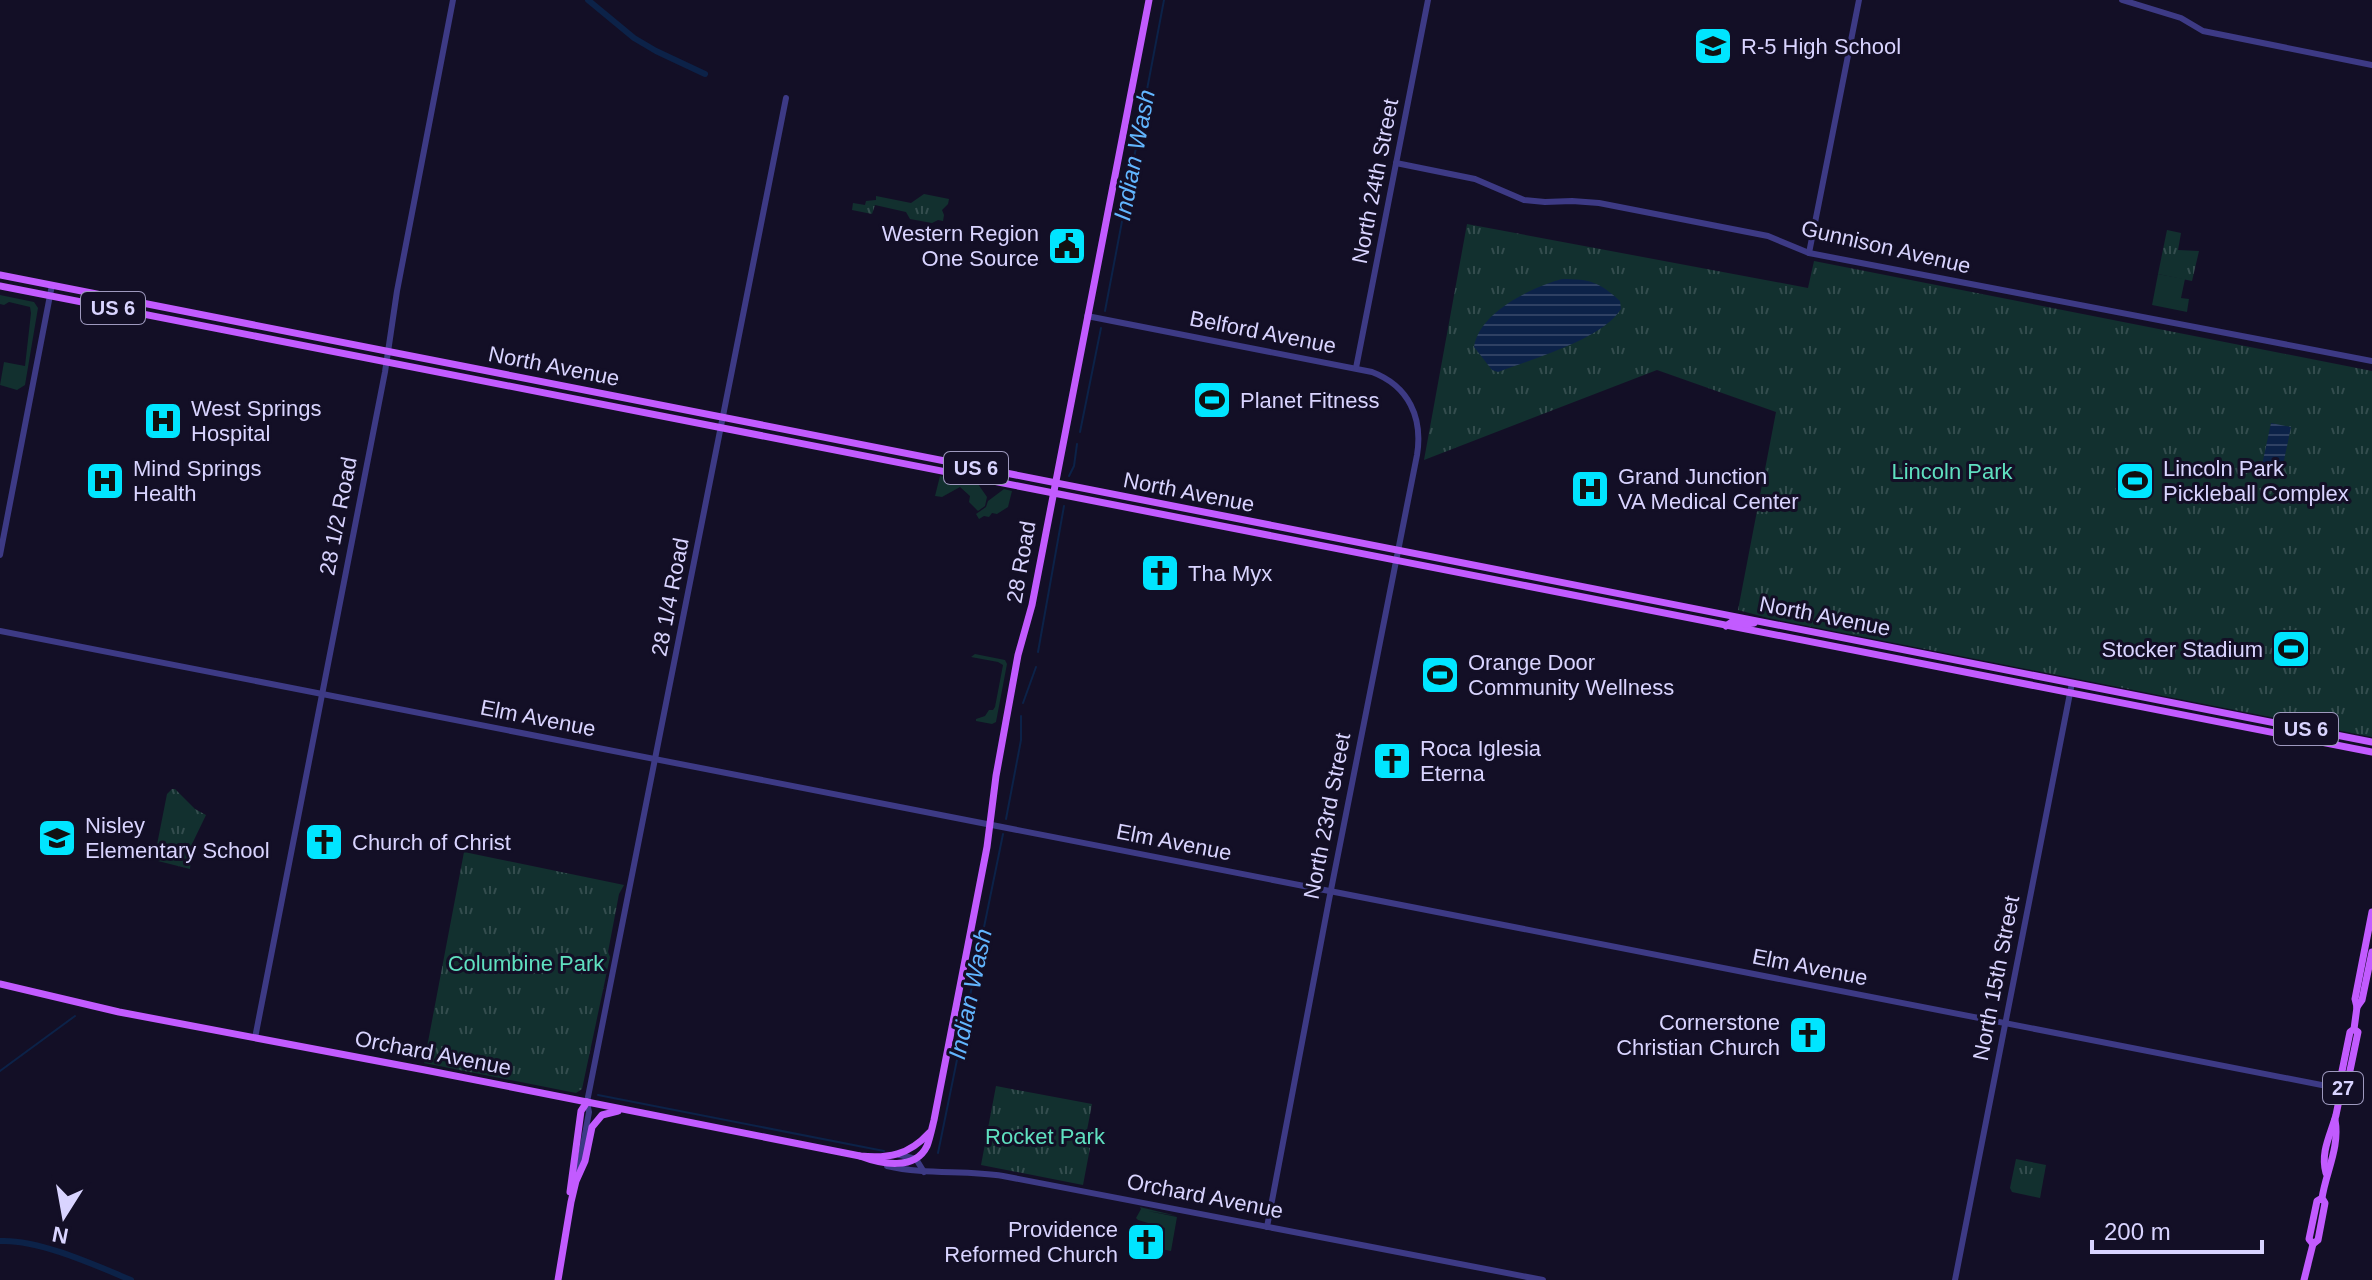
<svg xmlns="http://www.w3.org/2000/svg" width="2372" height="1280" font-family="Arial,sans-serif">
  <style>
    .grass { fill: #12302f }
    .park { fill: url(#park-tufts) }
    .water { fill: url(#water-rules) }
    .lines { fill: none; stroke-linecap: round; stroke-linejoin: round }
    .stream { stroke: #0c2248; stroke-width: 2 }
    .canal { stroke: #0c2248; stroke-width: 6 }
    .minor { stroke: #3d3a85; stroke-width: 6 }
    .major { stroke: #c25bff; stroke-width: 7 }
    .labels { text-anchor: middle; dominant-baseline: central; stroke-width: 6; stroke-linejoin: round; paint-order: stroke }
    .shield { fill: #130f26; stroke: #9e99be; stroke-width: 2 }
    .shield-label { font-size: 20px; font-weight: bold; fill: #d9d4ff }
    .poi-label { font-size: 22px; fill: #d9d4ff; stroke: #130f26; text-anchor: start }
    .street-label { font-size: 22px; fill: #d9d4ff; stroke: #130f26 }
    .park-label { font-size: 22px; fill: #5fe0c0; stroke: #130f26 }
    .water-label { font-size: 24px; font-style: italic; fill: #62b6ff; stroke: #130f26 }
  </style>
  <defs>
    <pattern id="park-tufts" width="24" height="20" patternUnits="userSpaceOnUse" patternTransform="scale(2)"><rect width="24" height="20" fill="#12302f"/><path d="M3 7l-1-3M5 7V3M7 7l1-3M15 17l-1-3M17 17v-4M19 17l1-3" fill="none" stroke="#344d4e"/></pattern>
    <pattern id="water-rules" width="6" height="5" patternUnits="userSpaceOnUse" patternTransform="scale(2)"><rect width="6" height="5" fill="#0c2248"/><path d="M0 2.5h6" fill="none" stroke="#2f4163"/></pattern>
  </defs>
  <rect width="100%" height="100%" fill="#130f26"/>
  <g class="grass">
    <polygon points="2158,274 2185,279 2181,298 2189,299 2187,312 2152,305"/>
    <polygon points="0,295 34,302 38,308 25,385 17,390 0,385 4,362 25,366 31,313 30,307 9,302 4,305 0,304"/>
    <polygon points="940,476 978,484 987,497 985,506 978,511 969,502 970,496 960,487 942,497 935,496"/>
    <polygon points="1004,489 1012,491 1008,507 997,514 992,513 989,517 984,516 979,519 976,514 986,507 988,501"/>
    <polygon points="975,654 1005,660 1007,664 996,722 992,724 976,721 976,719 985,716 989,710 993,710 995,707 1003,665 998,662 971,657"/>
    <polygon points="1140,1207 1177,1216 1148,1211 1177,1217 1171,1251 1161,1249 1165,1228 1138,1220 1136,1218 1141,1209"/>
  </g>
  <g class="park">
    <polygon points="924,194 949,199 948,204 942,210 944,215 943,221 938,220 932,223 910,219 906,212 875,205 872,214 852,210 853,203 865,205 866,201 876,200 876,196 911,203"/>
    <polygon points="1467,224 1808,288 1814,261 2372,371 2372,737 1768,618 1738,610 1776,412 1657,370 1424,460"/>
    <polygon points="2167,230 2181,233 2178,250 2199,251 2192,281 2158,274"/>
    <polygon points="172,789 175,789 195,809 206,815 192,844 190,869 154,860 167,794"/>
    <polygon points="464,852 624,885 619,894 608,952 610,957 582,1089 576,1093 424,1063"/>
    <polygon points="996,1086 1092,1104 1084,1146 1090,1148 1083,1185 981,1165"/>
    <polygon points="2016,1159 2046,1165 2040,1198 2012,1192 2010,1188"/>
  </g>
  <g class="water">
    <path d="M 1562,279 C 1591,279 1599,282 1620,301 L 1621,309 C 1603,339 1532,359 1498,372 L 1492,370 L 1474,347 C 1479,312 1532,287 1562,279 Z"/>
    <polygon points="2271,423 2291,427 2282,470 2262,465"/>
  </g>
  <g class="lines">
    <g class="stream">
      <polyline points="1105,311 1164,0"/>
      <polyline points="1080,432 1101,328"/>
      <polyline points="1069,476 1074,466 1077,444"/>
      <polyline points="1038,652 1064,506"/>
      <polyline points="1023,703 1036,667"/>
      <polyline points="1006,819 1021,740 1021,716"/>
      <polyline points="0,1071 75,1016"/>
      <polyline points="598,1095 884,1151"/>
      <polyline points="938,1153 1003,834"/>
    </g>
    <g class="canal">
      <polyline points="588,0 634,38 656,51 705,74"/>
      <path d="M 0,1241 C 38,1239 95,1265 131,1280"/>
    </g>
    <g class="minor">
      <polyline points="2122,0 2181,18 2203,31 2372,65"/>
      <polyline points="1396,163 1475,179 1524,200 1545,202 1572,201 1599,203 1768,236 1809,253 2372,361"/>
      <polyline points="1809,253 1859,0"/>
      <path d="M 1087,316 L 1372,372 C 1409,386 1423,418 1417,455 L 1329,900 L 1267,1227"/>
      <polyline points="1356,368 1428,0"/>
      <polyline points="0,555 52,285"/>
      <polyline points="0,631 2342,1089"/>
      <polyline points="255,1038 385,372 397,291 453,0"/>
      <polyline points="900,1155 916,1159 924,1172"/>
      <path d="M 887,1166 C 925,1175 964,1170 1003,1176 L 1543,1280"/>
      <polyline points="578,1173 589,1112 587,1102 786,98"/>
      <polyline points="1955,1280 2072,683"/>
    </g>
    <g class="major">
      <polyline points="0,275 2372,742"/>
      <polyline points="0,286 2372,752"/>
      <polyline points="1726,626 1733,621 1746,624 1754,623"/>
      <path d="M 0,984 L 119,1012 L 425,1070 L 860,1156 C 888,1159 909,1155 929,1133"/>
      <polyline points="2357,1007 2362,1000 2372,952"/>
      <polyline points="2354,1029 2358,1032 2347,1085 2342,1089 2340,1081 2350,1032 2354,1029 2357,1007 2355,999 2372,912"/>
      <path d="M 860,1156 C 881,1164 915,1171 927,1146 C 930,1138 932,1128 934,1120 L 987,847 L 996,776 L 1018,655 L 1032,605 L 1149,0"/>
      <path d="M 2326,1173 C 2320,1152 2331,1134 2336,1115 C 2338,1106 2339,1098 2342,1089"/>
      <polyline points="570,1192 581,1111 587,1102"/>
      <path d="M 2322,1198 L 2317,1201 L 2309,1239 L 2313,1244 L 2318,1240 L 2325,1203 L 2322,1198 C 2326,1172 2340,1147 2335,1120"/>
      <polyline points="558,1280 571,1202 576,1181 585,1161 592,1127 602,1115 618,1111"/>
      <polyline points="2304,1280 2313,1244"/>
    </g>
  </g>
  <defs>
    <g id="school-square" transform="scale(2)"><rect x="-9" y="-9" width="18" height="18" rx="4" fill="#00e5ff" stroke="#130f26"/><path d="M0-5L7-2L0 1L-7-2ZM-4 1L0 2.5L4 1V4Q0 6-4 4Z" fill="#111"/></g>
    <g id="civic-square" transform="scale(2)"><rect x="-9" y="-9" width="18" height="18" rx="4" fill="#00e5ff" stroke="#130f26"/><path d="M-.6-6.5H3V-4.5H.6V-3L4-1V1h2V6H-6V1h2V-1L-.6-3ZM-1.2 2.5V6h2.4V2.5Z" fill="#111"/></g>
    <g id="stadium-square" transform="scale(2)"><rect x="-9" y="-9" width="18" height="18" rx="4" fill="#00e5ff" stroke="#130f26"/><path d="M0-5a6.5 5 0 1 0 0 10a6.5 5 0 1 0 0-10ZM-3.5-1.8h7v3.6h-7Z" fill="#111"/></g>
    <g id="hospital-square" transform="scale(2)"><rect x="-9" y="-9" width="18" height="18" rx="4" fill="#00e5ff" stroke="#130f26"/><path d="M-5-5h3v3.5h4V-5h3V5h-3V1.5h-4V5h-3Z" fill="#111"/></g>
    <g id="church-square" transform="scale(2)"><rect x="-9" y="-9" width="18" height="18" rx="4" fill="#00e5ff" stroke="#130f26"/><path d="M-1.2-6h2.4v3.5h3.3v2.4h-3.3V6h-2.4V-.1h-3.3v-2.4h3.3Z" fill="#111"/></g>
  </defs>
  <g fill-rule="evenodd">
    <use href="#school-square" x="1713" y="46"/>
    <use href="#civic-square" x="1067" y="246"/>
    <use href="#stadium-square" x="1212" y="400"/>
    <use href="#hospital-square" x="163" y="421"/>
    <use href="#hospital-square" x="105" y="481"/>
    <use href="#stadium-square" x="2135" y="481"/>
    <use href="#hospital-square" x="1590" y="489"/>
    <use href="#church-square" x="1160" y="573"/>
    <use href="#stadium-square" x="2291" y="649"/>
    <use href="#stadium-square" x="1440" y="675"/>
    <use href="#church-square" x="1392" y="761"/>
    <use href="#school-square" x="57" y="838"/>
    <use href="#church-square" x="324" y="842"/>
    <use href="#church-square" x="1808" y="1035"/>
    <use href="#church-square" x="1146" y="1242"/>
  </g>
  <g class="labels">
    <g class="shield">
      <rect x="81" y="292" width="64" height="32" rx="6"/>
      <rect x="944" y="452" width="64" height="32" rx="6"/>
      <rect x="2274" y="713" width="64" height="32" rx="6"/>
      <rect x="2323" y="1072" width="40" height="32" rx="6"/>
    </g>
    <g class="shield-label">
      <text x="113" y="308">US 6</text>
      <text x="976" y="468">US 6</text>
      <text x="2306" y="729">US 6</text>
      <text x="2343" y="1088">27</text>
    </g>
    <g class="poi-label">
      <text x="1741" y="46">R-5 High School</text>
      <text x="1039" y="233" text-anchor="end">Western Region<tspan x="1039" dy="25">One Source</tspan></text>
      <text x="1240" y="400">Planet Fitness</text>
      <text x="191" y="408">West Springs<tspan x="191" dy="25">Hospital</tspan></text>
      <text x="133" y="468">Mind Springs<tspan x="133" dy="25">Health</tspan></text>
      <text x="2163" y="468">Lincoln Park<tspan x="2163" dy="25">Pickleball Complex</tspan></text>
      <text x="1618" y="476">Grand Junction<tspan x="1618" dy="25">VA Medical Center</tspan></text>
      <text x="1188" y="573">Tha Myx</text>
      <text x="2263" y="649" text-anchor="end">Stocker Stadium</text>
      <text x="1468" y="662">Orange Door<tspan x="1468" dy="25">Community Wellness</tspan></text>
      <text x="1420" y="748">Roca Iglesia<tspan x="1420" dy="25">Eterna</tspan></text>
      <text x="85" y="825">Nisley<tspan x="85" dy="25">Elementary School</tspan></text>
      <text x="352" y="842">Church of Christ</text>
      <text x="1780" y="1022" text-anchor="end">Cornerstone<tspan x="1780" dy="25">Christian Church</tspan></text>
      <text x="1118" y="1229" text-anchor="end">Providence<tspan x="1118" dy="25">Reformed Church</tspan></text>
    </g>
    <g class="street-label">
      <text transform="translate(1375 181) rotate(-79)">North 24th Street</text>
      <text transform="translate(1886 247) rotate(13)">Gunnison Avenue</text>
      <text transform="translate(1263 332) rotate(11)">Belford Avenue</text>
      <text transform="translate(554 366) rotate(11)">North Avenue</text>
      <text transform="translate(1189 492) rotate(11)">North Avenue</text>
      <text transform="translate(338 516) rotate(-79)">28 1/2 Road</text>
      <text transform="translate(1021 562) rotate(-80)">28 Road</text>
      <text transform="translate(670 597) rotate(-79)">28 1/4 Road</text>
      <text transform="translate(1825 616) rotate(11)">North Avenue</text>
      <text transform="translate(538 718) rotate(11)">Elm Avenue</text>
      <text transform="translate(1327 816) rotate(-79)">North 23rd Street</text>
      <text transform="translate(1174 842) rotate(11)">Elm Avenue</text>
      <text transform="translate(1810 967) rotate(11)">Elm Avenue</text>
      <text transform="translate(1996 978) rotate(-79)">North 15th Street</text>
      <text transform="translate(433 1053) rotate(11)">Orchard Avenue</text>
      <text transform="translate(1205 1196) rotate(11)">Orchard Avenue</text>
    </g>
    <g class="park-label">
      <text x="1952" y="471">Lincoln Park</text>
      <text x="526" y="963">Columbine Park</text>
      <text x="1045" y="1136">Rocket Park</text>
    </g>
    <g class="water-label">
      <text transform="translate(1134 155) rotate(-79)">Indian Wash</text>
      <text transform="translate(970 994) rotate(-78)">Indian Wash</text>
    </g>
  </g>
  <g transform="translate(64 1216) rotate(191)" stroke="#130f26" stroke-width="6" paint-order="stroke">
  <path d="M0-6L14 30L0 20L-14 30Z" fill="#d9d4ff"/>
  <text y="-12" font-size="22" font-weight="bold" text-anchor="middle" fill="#d9d4ff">N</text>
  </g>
  <path d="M2092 1240v12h170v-12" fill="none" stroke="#d9d4ff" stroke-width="4"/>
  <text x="2104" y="1240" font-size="24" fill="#d9d4ff" stroke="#130f26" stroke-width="6" paint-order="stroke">200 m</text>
</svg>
